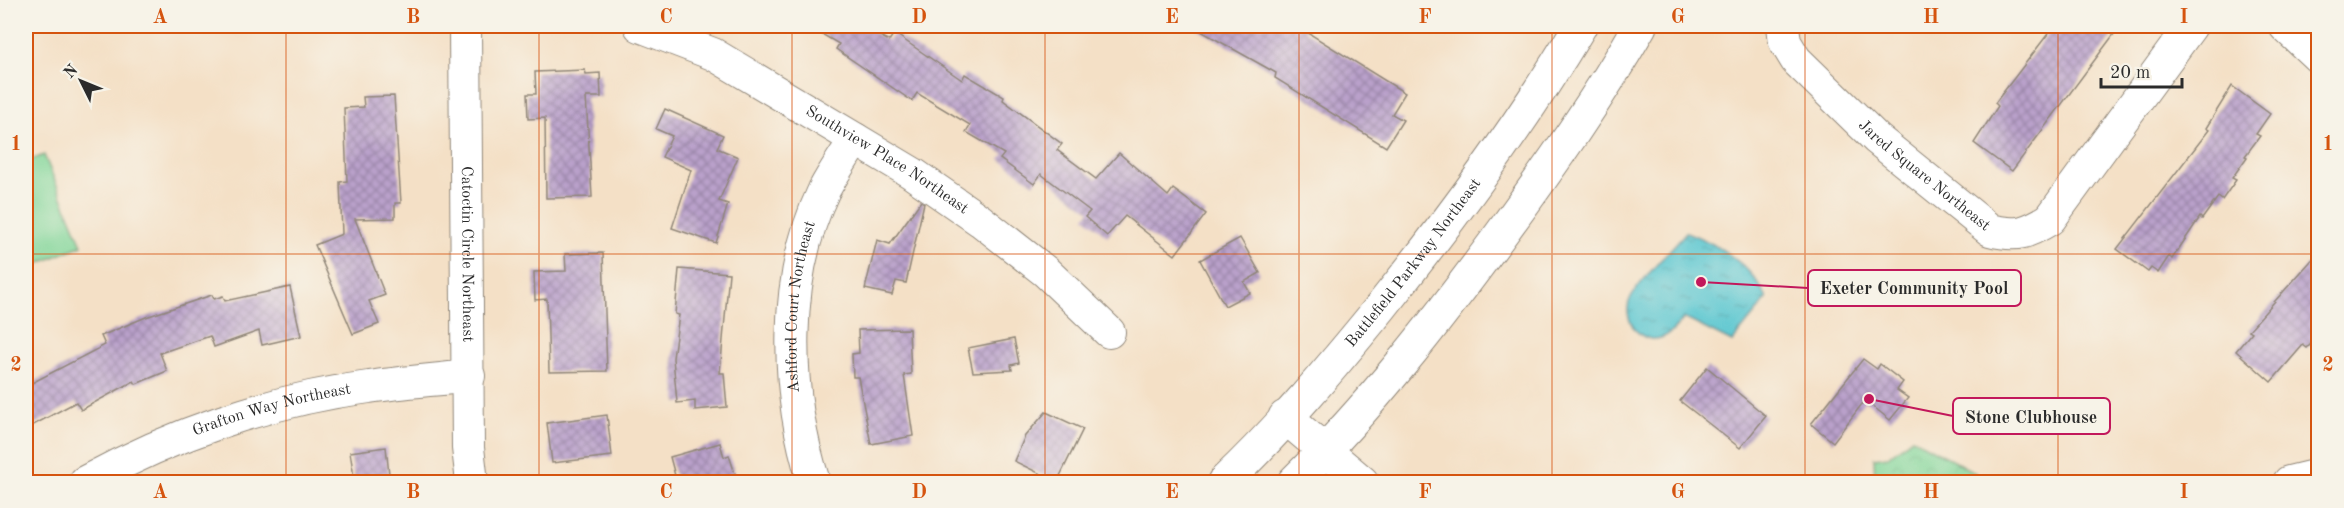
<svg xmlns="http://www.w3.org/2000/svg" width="2344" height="508" font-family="'Old Standard TT',serif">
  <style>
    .park { fill: url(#park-crowns); stroke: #568062; stroke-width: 1.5 }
    .pitch { fill: #80d598; stroke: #568062; stroke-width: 1.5 }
    .water { fill: url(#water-ripples); stroke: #42787e; stroke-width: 1.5 }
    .building { fill: url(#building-cross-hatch) }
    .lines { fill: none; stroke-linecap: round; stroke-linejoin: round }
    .minor-casing { stroke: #908678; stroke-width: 34 }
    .major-casing { stroke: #908678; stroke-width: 35 }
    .minor { stroke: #fff; stroke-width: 32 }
    .major { stroke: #fff; stroke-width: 33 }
    .grid { fill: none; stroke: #d5540f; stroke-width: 1.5; stroke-opacity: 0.55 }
    .labels { text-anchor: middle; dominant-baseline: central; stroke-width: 5; stroke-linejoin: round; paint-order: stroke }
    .street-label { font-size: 16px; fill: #2b2b2b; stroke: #f7f3e8 }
    .leader { fill: none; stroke: #c2185b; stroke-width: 2 }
    .callout-dot { fill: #c2185b; stroke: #f7f3e8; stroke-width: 2 }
    .callout { fill: #f7f3e8; stroke: #c2185b; stroke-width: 2 }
    .callout-label { font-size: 18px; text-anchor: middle; font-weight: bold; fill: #2b2b2b }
    .neatline { fill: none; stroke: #d5540f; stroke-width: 2 }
    .grid-label { font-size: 20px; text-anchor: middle; font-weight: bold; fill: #d5540f }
  </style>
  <defs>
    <pattern id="park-crowns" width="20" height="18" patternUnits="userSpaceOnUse" patternTransform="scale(1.5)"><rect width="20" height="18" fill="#80d598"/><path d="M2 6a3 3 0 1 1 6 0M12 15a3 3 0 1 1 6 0" fill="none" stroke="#6fb783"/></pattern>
    <pattern id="water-ripples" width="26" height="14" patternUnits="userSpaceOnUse" patternTransform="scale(1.5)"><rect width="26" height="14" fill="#59c6d0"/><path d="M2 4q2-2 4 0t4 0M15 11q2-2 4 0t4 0" fill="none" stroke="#4aa1a9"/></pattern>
    <pattern id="building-cross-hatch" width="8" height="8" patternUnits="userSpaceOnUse" patternTransform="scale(1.5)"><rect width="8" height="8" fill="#baa1cb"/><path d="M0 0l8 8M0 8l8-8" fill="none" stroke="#9783a5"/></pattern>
  </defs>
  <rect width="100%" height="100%" fill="#f7f3e8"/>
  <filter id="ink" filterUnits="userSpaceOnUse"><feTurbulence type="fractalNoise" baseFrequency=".0167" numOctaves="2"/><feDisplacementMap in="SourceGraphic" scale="12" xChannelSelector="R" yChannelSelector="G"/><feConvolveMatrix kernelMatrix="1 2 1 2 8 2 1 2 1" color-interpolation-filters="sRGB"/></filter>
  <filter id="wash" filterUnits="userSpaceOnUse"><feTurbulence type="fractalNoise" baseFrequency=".008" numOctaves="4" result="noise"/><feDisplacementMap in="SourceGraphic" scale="24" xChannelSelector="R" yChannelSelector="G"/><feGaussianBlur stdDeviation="1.35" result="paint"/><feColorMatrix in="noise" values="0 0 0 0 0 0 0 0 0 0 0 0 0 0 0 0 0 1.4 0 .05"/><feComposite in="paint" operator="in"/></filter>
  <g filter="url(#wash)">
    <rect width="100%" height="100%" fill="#f4e0c6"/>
    <polygon class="park" points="1912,438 1976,473 1972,482 1875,482 1874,458 1889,456"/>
    <polygon class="pitch" points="44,155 82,245 26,269 26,162"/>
    <path class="water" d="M 1686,232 C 1720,245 1752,266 1767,299 L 1732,342 L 1684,318 C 1678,325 1672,334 1663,337 C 1640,347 1620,317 1631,297 C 1642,278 1671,250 1686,232 Z"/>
    <g id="blocks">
      <g class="building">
        <polygon points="808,26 862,26 889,41 894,33 962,80 965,74 1004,97 1003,100 1062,144 1057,150 1096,179 1119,153 1168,196 1173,189 1206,214 1175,255 1125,216 1107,236 1085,217 1090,211 1041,174 1034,184 1000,159 1004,154 966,132 970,125 917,93 912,101 836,49 839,44"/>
        <polygon points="1192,26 1306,26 1305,31 1405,93 1392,114 1403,120 1386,147 1275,78 1276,73"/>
        <polygon points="2054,26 2120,26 2012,171 1974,143 1998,106 1995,103"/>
        <polygon points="585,70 586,74 600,73 601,97 586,97 592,197 546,198 545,118 528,119 527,94 536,94 535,72"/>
        <polygon points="2232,86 2270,114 2256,134 2260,136 2245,156 2247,157 2232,178 2236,180 2222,200 2218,197 2202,219 2200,217 2172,259 2169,256 2158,273 2151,268 2148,272 2117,249 2209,130 2206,128"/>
        <polygon points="394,96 401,203 395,203 395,218 355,219 385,295 369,301 379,324 353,334 315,245 342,234 340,182 347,181 344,108 364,107 363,97"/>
        <polygon points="665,109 723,135 717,148 738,157 719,201 728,204 716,243 672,228 691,170 662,157 672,136 656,129"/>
        <polygon points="921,201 924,203 906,283 896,281 892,295 865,289 877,240 890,244"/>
        <polygon points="1240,238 1260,273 1244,282 1250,293 1225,306 1200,260"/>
        <polygon points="2319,252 2319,336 2307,348 2303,345 2271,382 2236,351 2252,332 2249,330"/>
        <polygon points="603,253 607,371 549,372 547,299 535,300 534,272 566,271 565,254"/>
        <polygon points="679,269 729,273 720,373 724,373 727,407 695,410 695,401 677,403 673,358 679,315 675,314"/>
        <polygon points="290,287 301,336 262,345 259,331 214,347 210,336 160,353 167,371 136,384 134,381 81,410 76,402 26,429 26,386 105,345 101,336 146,317 212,295 214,299 223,296 225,301"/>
        <polygon points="909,329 911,374 904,375 913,436 871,444 858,377 853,377 852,354 859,353 858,330"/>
        <polygon points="1014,339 1019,363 1011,365 1012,370 973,372 968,348"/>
        <polygon points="1863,359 1877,369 1880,364 1903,382 1897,390 1908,398 1890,420 1865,400 1833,442 1811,424"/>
        <polygon points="1707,367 1766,416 1740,448 1680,401"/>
        <polygon points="1046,412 1083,429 1057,482 1014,461 1025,436"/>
        <polygon points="607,415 612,456 552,463 547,423"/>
        <polygon points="720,443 724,457 729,455 738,483 677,483 670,457"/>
        <polygon points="386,447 390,483 355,483 350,452"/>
      </g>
    </g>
  </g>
  <g filter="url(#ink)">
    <use href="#blocks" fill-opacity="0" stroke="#908678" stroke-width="1.5"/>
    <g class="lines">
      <g class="minor-casing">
        <g id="minor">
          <path id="s1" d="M 465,26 L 468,448 L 472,482"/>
          <path id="s2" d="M 640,26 L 713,54 L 912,173 L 981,221 L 1046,272 L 1109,332"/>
          <path id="s3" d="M 1783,26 L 1785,42 L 1796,60 L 1877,139 L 1990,230 C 2017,237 2027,233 2050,219 L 2191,26"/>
          <polyline points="2285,26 2318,57"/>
          <path id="s4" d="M 85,482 C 171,435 272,399 369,387 C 402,382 436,380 469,376"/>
          <path id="s5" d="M 814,482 C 785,392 782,278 824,190 C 833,173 845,156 855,139"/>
          <polyline points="2289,482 2318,475"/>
        </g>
      </g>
      <g class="major-casing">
        <g id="major">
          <polyline points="1285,417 1362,482"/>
          <path id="s6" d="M 1224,482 C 1280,429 1332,367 1381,307 C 1453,217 1521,125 1580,26"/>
          <path d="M 1294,482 C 1371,406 1437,321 1501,234 C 1550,167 1599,98 1640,26"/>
        </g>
      </g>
      <use href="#minor" class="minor"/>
      <use href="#major" class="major"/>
    </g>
  </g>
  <path class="grid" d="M 286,26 L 286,482M 539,26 L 539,482M 792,26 L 792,482M 1045,26 L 1045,482M 1299,26 L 1299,482M 1552,26 L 1552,482M 1805,26 L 1805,482M 2058,26 L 2058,482M 26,254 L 2318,254"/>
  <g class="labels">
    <g class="street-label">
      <text stroke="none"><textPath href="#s2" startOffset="282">Southview Place Northeast</textPath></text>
      <text stroke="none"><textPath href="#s3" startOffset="210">Jared Square Northeast</textPath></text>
      <text stroke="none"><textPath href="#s1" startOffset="228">Catoctin Circle Northeast</textPath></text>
      <text stroke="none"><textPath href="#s6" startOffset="290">Battlefield Parkway Northeast</textPath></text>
      <text stroke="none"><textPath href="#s5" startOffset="178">Ashford Court Northeast</textPath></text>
      <text stroke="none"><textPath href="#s4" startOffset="201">Grafton Way Northeast</textPath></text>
    </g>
  </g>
  <path class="leader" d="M1701 282L1808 288M1869 399L1953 416"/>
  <g class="callout-dot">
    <circle cx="1701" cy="282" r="6"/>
    <circle cx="1869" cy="399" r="6"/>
  </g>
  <g class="callout">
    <rect x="1808" y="270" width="213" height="36" rx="6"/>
    <rect x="1953" y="398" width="157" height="36" rx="6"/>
  </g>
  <g class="callout-label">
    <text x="1914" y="294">Exeter Community Pool</text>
    <text x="2031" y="423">Stone Clubhouse</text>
  </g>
  <rect width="2344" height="508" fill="none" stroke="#f7f3e8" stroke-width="66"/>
  <g transform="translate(81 81) rotate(313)" stroke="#f7f3e8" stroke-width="4.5" paint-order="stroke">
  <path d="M0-4.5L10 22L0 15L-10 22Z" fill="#2b2b2b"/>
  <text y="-9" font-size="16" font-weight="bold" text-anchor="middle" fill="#2b2b2b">N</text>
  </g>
  <path d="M2101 78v9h81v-9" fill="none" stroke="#2b2b2b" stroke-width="3"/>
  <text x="2110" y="78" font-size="18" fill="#2b2b2b" stroke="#f7f3e8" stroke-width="4.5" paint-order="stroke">20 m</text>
  <rect x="33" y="33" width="2278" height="442" class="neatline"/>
  <g class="grid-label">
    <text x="160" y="23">A</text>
    <text x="413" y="23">B</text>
    <text x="666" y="23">C</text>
    <text x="919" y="23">D</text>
    <text x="1172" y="23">E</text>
    <text x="1425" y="23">F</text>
    <text x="1678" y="23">G</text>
    <text x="1931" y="23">H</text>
    <text x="2184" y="23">I</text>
    <text x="16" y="150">1</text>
    <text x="2328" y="150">1</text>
    <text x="16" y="371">2</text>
    <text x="2328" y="371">2</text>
    <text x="160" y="498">A</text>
    <text x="413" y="498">B</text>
    <text x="666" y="498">C</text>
    <text x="919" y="498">D</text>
    <text x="1172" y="498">E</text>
    <text x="1425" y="498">F</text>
    <text x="1678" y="498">G</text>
    <text x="1931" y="498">H</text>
    <text x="2184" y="498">I</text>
  </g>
</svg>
